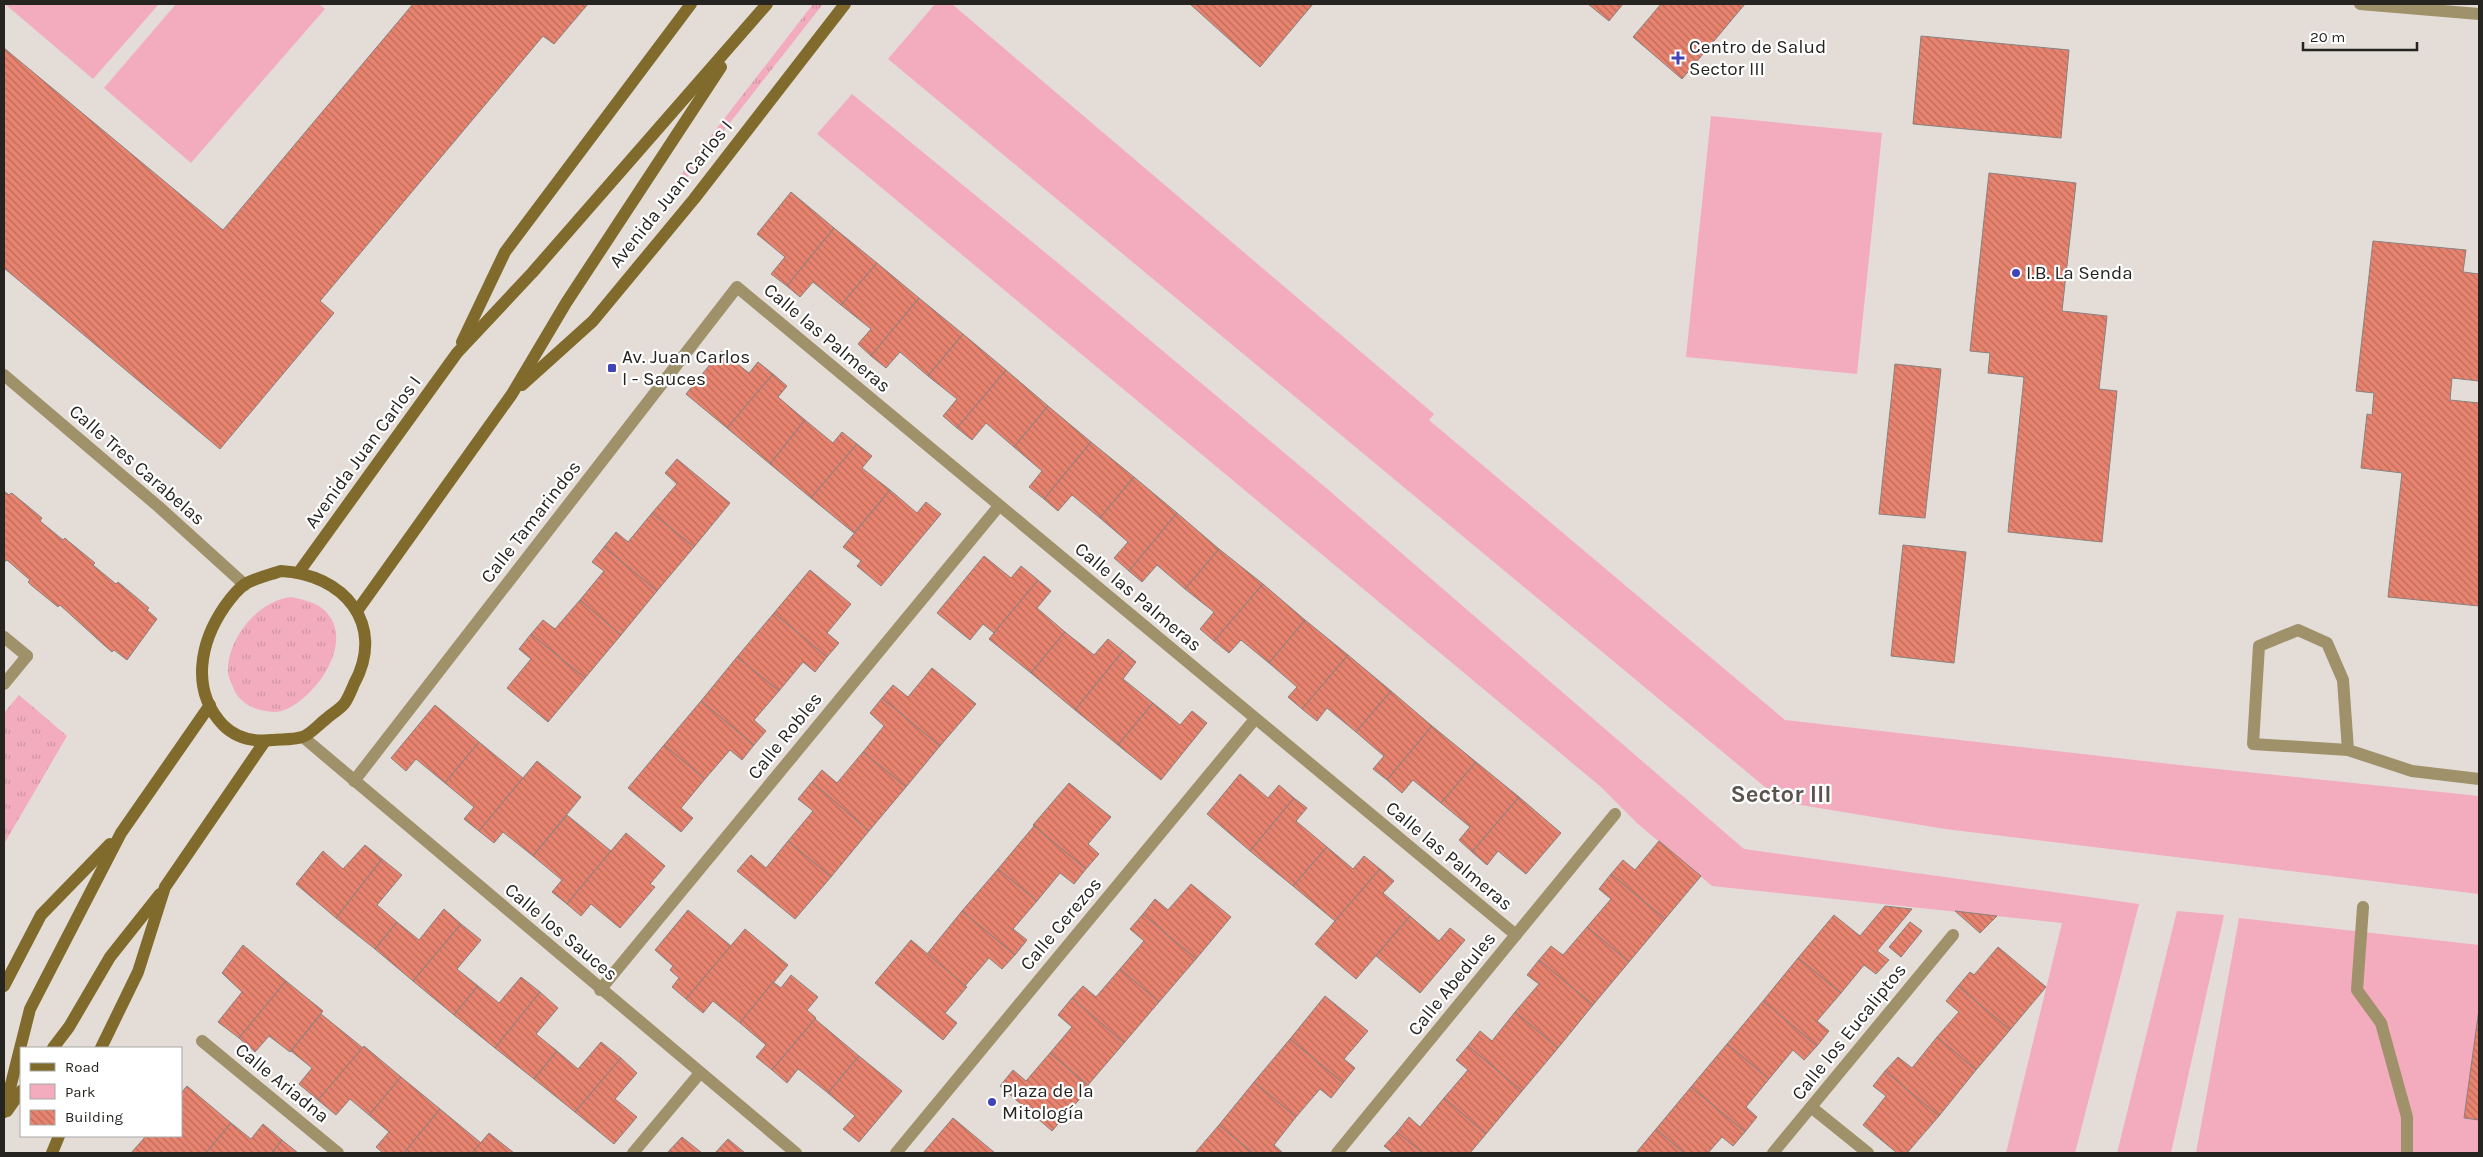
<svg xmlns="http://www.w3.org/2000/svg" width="2483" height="1157" font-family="Karla,sans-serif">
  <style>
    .grass { fill: url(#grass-tufts) }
    .green { fill: #f2acbd }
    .building { fill: url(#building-back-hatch); stroke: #89817f }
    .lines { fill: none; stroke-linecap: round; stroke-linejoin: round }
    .service { stroke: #9f916a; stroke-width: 12 }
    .minor { stroke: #9f916a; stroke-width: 12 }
    .secondary { stroke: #806b2c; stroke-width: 12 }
    .poi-dot { fill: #4144b9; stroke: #fff; stroke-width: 2 }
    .labels { text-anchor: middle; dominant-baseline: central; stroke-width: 4.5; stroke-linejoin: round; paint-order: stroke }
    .poi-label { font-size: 19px; fill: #262421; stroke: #fff; text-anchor: start }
    .street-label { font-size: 19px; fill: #262421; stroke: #fff }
    .district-label { font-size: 24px; font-weight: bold; fill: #5a544f; stroke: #fff }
  </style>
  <defs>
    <pattern id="grass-tufts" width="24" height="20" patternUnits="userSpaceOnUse" patternTransform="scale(1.25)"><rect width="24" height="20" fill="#f2acbd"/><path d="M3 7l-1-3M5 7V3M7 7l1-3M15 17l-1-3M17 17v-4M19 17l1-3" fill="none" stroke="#cf94a2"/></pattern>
    <pattern id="building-back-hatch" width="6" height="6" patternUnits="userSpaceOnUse" patternTransform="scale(1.25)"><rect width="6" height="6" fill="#e7836f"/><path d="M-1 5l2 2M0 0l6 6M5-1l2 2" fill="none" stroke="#bb6b5b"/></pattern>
  </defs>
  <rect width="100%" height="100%" fill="#e4ddd7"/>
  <g class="grass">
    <polygon points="813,4 823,4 671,198 666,194"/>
    <path d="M 291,597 C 303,600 313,601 323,609 C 358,639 316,698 284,710 C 275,714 263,711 254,708 C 245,704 236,697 233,687 C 231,682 227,675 228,669 C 229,637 258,601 291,597 Z"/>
    <polygon points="19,695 67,736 4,844 4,713"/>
  </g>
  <g class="green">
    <polygon points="5,4 159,4 93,79"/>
    <polygon points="176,4 319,4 325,9 191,163 104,88"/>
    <polygon points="935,4 952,4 1434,414 1429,420 1785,720 2188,766 2479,796 2479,894 1945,829 1783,802 888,59"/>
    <polygon points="852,94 1058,263 1325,487 1744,849 2139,904 2075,1153 2006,1153 2062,923 1712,886 1638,824 1601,787 817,134"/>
    <polygon points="1711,116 1882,133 1857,374 1686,357"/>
    <polygon points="2177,911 2224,915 2171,1153 2117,1153"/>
    <polygon points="2239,918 2479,945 2479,1153 2196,1153"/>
  </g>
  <g class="building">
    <polygon points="413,4 588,4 554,44 543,36 320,301 334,313 220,449 4,268 4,48 223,230"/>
    <polygon points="1190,4 1313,4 1260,67"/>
    <polygon points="1588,4 1623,4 1609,21"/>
    <polygon points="1661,4 1745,4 1682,79 1633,37"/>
    <polygon points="1921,36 2069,50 2061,138 1913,124"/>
    <polygon points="1989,173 2076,183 2062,311 2107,316 2099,389 2117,391 2102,542 2008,532 2024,377 1988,373 1990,353 1970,351"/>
    <polygon points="791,192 834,228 787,286 771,274 785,257 757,234"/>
    <polygon points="834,228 877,263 841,305 813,282 800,297 787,286"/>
    <polygon points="2373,241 2466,250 2463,272 2479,274 2479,381 2452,378 2450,400 2479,403 2479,606 2388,597 2402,473 2361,468 2367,414 2372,415 2374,393 2356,391"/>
    <polygon points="877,263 919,298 871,356 858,344 871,329 841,305"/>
    <polygon points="919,298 963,334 928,376 900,352 886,368 871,356"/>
    <polygon points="963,334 1006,370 957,428 943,416 957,399 928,376"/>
    <polygon points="721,351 749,373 758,362 773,374 727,428 686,394"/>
    <polygon points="1895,364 1941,369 1925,518 1879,514"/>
    <polygon points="1006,370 1048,406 1014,447 986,423 972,440 957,428"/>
    <polygon points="773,374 787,386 778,397 805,420 770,464 727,428"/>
    <polygon points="1048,406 1091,442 1044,499 1029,487 1042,471 1014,447"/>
    <polygon points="805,420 833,443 842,432 857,444 811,498 770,464"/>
    <polygon points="1091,442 1134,477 1100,518 1072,495 1058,511 1044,499"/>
    <polygon points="857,444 872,456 862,468 890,490 854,533 811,498"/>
    <polygon points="677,459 730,503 694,547 652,513 677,484 665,473"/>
    <polygon points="1134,477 1177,513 1129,571 1114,558 1128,542 1100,518"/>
    <polygon points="890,490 917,513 926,502 941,514 881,586 857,566 861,561 843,547"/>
    <polygon points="4,491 9,495 11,493 13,494 42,518 40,521 63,540 65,538 67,540 95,563 93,565 105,575 116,584 118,582 149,608 147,610 157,619 127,660 114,650 112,652 104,645 60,605 58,607 31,585 28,582 30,580 7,560 4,562"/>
    <polygon points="652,513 694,547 657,591 604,547 616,532 628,542"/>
    <polygon points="1177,513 1219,549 1185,589 1157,565 1142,582 1129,571"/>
    <polygon points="1903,545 1966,552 1954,663 1891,656"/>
    <polygon points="604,547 657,591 621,635 580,600 604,571 592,562"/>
    <polygon points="1219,549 1263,584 1214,641 1200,629 1214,612 1185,589"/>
    <polygon points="984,556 1011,578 1021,566 1038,580 994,633 983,624 970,640 937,613"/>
    <polygon points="810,570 851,604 827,633 839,643 827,657 774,613"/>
    <polygon points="1038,580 1051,591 1037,608 1065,632 1031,673 989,639"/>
    <polygon points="1263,584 1305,620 1269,663 1241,640 1229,653 1214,641"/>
    <polygon points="580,600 621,635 585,678 531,634 543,620 555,629"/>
    <polygon points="774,613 827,657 815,672 803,662 779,691 737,657"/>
    <polygon points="1305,620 1348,655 1302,709 1288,697 1297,687 1269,663"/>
    <polygon points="1065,632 1094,655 1108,639 1123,651 1075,710 1031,673"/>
    <polygon points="531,634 585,678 548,722 507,688 531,659 519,649"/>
    <polygon points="1123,651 1136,662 1123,679 1153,703 1118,745 1075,710"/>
    <polygon points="1348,655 1391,691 1356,732 1327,708 1317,721 1302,709"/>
    <polygon points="737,657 779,691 754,720 766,731 754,745 701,701"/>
    <polygon points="932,668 976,704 940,746 882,698 893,685 908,697"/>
    <polygon points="1391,691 1432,726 1387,780 1373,769 1384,756 1356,732"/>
    <polygon points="882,698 940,746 906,787 863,752 884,726 870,713"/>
    <polygon points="701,701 754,745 742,760 730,750 705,779 664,745"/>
    <polygon points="1153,703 1180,725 1192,711 1207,723 1161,780 1118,745"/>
    <polygon points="435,705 479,742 445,783 416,759 406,771 391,758"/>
    <polygon points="1432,726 1476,762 1441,803 1413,780 1402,793 1387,780"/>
    <polygon points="479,742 523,778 479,831 464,819 474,807 445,783"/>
    <polygon points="664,745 705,779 681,808 693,818 681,832 628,788"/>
    <polygon points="863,752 906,787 869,831 812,782 822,770 837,783"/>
    <polygon points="537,761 581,797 533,856 503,832 494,843 479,831"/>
    <polygon points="1476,762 1519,797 1472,852 1459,840 1470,827 1441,803"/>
    <polygon points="1240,774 1268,798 1279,785 1294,798 1250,851 1207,814"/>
    <polygon points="812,782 869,831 831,877 788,841 813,811 798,799"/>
    <polygon points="1069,783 1111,817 1088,844 1099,854 1086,869 1033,825"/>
    <polygon points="1519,797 1561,833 1526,874 1498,851 1487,865 1472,852"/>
    <polygon points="1294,798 1307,808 1296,821 1327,847 1293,886 1250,851"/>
    <polygon points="567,815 611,851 567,904 552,892 562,880 533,856"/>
    <polygon points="1034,826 1086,869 1074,884 1060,873 1037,901 998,869"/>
    <polygon points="626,833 665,866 650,884 655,887 620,928 591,904 581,916 567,904"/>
    <polygon points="788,841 831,877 795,919 737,871 751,855 766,868"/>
    <polygon points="1659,841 1701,876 1665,919 1611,874 1623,860 1635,870"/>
    <polygon points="365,845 382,859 336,918 296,884 323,851 343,869"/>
    <polygon points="1327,847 1353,869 1364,856 1380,869 1335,921 1293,886"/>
    <polygon points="382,859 402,875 377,905 397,922 375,949 336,918"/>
    <polygon points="998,869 1037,901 1013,929 1027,940 1015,955 962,911"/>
    <polygon points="1380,869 1394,881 1383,893 1410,916 1356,979 1315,944"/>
    <polygon points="1611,874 1665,919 1629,962 1587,927 1611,899 1599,889"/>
    <polygon points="1191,884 1231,917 1196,959 1143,914 1155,899 1168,910"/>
    <polygon points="1885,906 1912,909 1877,951 1889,960 1876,974 1864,965 1841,993 1798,958 1834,915 1860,936"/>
    <polygon points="444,909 461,924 413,981 375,949 397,922 419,940"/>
    <polygon points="688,910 731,946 686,999 672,987 679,978 670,970 673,966 655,950"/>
    <polygon points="962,911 1015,955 1002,969 989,958 965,986 927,954"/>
    <polygon points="1955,911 1997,916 1980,933"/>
    <polygon points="1143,914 1196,959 1159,1002 1120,969 1144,941 1130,929"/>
    <polygon points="1410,916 1439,941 1450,928 1465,940 1420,993 1376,956"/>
    <polygon points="1910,922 1922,931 1901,957 1889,947"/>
    <polygon points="461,924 481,940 457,969 478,986 454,1015 413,981"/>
    <polygon points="1587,927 1629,962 1593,1005 1539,960 1551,946 1563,955"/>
    <polygon points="745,929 788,965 740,1023 713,1001 703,1013 686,999"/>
    <polygon points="911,940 967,987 945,1013 957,1023 943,1040 875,983"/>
    <polygon points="243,945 286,981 239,1038 218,1022 242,992 222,973"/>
    <polygon points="1998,947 2046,987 2010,1030 1958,986 1970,972 1974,975"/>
    <polygon points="1798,958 1841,993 1817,1021 1829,1031 1817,1046 1763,1001"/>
    <polygon points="1539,960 1593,1005 1558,1048 1515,1012 1539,984 1527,975"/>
    <polygon points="1120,969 1159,1002 1124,1043 1072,998 1083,986 1096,997"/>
    <polygon points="791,975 818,997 807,1010 816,1018 772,1070 756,1057 766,1045 740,1023 773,982 781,988"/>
    <polygon points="521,977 540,992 495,1048 454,1015 478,986 499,1003"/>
    <polygon points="286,981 323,1011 290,1052 269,1036 255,1052 239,1038"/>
    <polygon points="1958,986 2010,1030 1976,1070 1937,1037 1959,1012 1946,1001"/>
    <polygon points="540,992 558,1008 536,1034 557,1051 534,1079 495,1048"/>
    <polygon points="1325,996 1368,1031 1344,1059 1355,1068 1343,1083 1290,1039"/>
    <polygon points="1072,998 1124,1043 1088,1085 1050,1053 1072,1027 1058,1015"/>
    <polygon points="1763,1001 1817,1046 1804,1060 1793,1050 1769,1079 1727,1044"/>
    <polygon points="2479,1009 2479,1120 2464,1118"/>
    <polygon points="1515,1012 1558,1048 1522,1091 1468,1046 1480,1031 1492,1041"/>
    <polygon points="321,1014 363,1048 318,1100 299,1084 312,1068 291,1051"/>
    <polygon points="815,1019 859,1056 828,1093 798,1069 787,1083 772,1070"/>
    <polygon points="1937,1037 1976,1070 1939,1116 1885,1071 1898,1057 1912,1068"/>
    <polygon points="1290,1039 1343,1083 1331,1098 1320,1089 1296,1117 1254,1082"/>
    <polygon points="601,1042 621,1058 575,1112 534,1079 557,1051 578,1069"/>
    <polygon points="1727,1044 1769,1079 1746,1107 1757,1117 1745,1132 1691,1087"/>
    <polygon points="364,1046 401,1077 369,1115 350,1099 336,1115 318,1100"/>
    <polygon points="1468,1046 1522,1091 1486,1134 1444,1098 1468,1070 1456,1060"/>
    <polygon points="1050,1053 1090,1087 1052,1131 1000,1086 1013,1070 1026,1081"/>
    <polygon points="859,1056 902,1091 859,1142 843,1129 855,1116 828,1093"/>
    <polygon points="621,1058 637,1073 615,1099 637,1117 614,1144 575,1112"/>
    <polygon points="1885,1071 1939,1116 1907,1153 1897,1153 1863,1125 1886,1096 1873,1086"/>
    <polygon points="401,1077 440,1109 404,1153 383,1153 376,1147 389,1132 369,1115"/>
    <polygon points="1254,1082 1296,1117 1274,1145 1283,1153 1253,1153 1219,1125"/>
    <polygon points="187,1086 231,1123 206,1153 131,1153 146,1136 181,1136 181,1093"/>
    <polygon points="1691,1087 1745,1132 1733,1146 1722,1137 1708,1153 1684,1153 1656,1129"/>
    <polygon points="1444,1098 1486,1134 1470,1153 1423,1153 1397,1132 1409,1117 1420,1127"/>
    <polygon points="440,1109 481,1143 472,1153 404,1153"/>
    <polygon points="953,1118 995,1153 923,1153"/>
    <polygon points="231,1123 251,1139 263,1124 282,1140 272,1153 206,1153"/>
    <polygon points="1219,1125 1253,1153 1195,1153"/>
    <polygon points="1656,1129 1684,1153 1636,1153"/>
    <polygon points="1397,1132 1423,1153 1393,1153 1384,1146"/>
    <polygon points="489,1133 514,1153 472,1153"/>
    <polygon points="682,1137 702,1153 667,1153"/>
    <polygon points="728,1139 745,1153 715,1153"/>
    <polygon points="282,1140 298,1153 272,1153"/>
  </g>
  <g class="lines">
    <g class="service">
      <polyline points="2360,4 2479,14"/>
      <polyline points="4,684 27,656"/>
      <polyline points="2348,750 2343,680 2327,643 2298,630 2259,646 2253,744 2348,750 2412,771 2479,779"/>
      <polyline points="2363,907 2357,990 2381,1023 2407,1117 2407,1153"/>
    </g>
    <g class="minor">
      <polyline points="4,375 159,507 245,585"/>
      <polyline points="4,637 27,656"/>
      <polyline points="303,737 796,1153"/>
      <polyline points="354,781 737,287 1516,935"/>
      <polyline points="600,990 999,506"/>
      <polyline points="202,1041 338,1153"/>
      <polyline points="1811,1107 1868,1153"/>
      <polyline points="633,1153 700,1073"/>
      <polyline points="896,1153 1255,719"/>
      <polyline points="1337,1153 1615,814"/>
      <polyline points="1773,1153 1953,935"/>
    </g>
    <g class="secondary">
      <polyline points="462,342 505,252 691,4"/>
      <polyline points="522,385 593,321 694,199 845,4"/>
      <path d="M 281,571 C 343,574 387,624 354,684 C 351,691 348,699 344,704 C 339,710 331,714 326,719 C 319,724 310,735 302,737 C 293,740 281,739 272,740 C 254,742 236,738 223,725 C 190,690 200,642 225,606 C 230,599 238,589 245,584 C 256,578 269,575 281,571 Z"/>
      <polyline points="299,572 457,353 532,273 767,4"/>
      <polyline points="357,611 512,394 566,303 721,67"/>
      <polyline points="4,986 41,915 110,844"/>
      <polyline points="53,1048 69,1027 110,957 160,894"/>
      <polyline points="101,1048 138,972 165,887 265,741"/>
      <polyline points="7,1111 21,1091"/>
      <polyline points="4,1112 30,1009 121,833 210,705"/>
      <polyline points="52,1153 59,1136"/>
    </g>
  </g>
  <g class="poi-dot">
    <path d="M1675.5 50.5h5v5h5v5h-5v5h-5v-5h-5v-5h5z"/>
    <circle cx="2016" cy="273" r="5"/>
    <rect x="607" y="363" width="10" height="10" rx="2.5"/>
    <circle cx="992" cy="1102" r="5"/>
  </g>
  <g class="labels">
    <g class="poi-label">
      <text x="1689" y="47">Centro de Salud<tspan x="1689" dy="22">Sector III</tspan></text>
      <text x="2026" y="273">I.B. La Senda</text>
      <text x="622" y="357">Av. Juan Carlos<tspan x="622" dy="22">I - Sauces</tspan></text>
      <text x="1002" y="1091">Plaza de la<tspan x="1002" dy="22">Mitología</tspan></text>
    </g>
    <g class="street-label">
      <text transform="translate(671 194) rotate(-51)">Avenida Juan Carlos I</text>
      <text transform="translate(827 338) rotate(40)">Calle las Palmeras</text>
      <text transform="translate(363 452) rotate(-54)">Avenida Juan Carlos I</text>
      <text transform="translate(137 465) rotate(41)">Calle Tres Carabelas</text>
      <text transform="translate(531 522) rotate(-52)">Calle Tamarindos</text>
      <text transform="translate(1138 597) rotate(40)">Calle las Palmeras</text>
      <text transform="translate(785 736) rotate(-51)">Calle Robles</text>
      <text transform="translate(1449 856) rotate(40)">Calle las Palmeras</text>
      <text transform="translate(1061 924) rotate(-50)">Calle Cerezos</text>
      <text transform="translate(561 932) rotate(40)">Calle los Sauces</text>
      <text transform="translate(1452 984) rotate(-51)">Calle Abedules</text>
      <text transform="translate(1849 1032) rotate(-51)">Calle los Eucaliptos</text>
      <text transform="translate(282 1083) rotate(39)">Calle Ariadna</text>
    </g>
    <g class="district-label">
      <text x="1781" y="794">Sector III</text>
    </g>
  </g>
  <rect width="2483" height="1157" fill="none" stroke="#262421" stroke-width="10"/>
  <rect x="20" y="1047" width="162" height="90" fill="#ffffff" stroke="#a8a7a6"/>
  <rect x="30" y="1063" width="25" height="8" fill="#806b2c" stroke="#a8a7a6"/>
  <text x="65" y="1072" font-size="15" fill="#262421">Road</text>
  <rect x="30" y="1084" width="25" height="15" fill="#f2acbd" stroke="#a8a7a6"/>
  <text x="65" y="1097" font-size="15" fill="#262421">Park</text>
  <rect x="30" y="1110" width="25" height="15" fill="url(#building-back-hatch)" stroke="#a8a7a6"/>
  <text x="65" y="1122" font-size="15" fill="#262421">Building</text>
  <path d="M2303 42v8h114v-8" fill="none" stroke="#262421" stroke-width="2.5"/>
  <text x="2310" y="42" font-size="15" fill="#262421" stroke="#ffffff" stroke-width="4" paint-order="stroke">20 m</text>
</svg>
